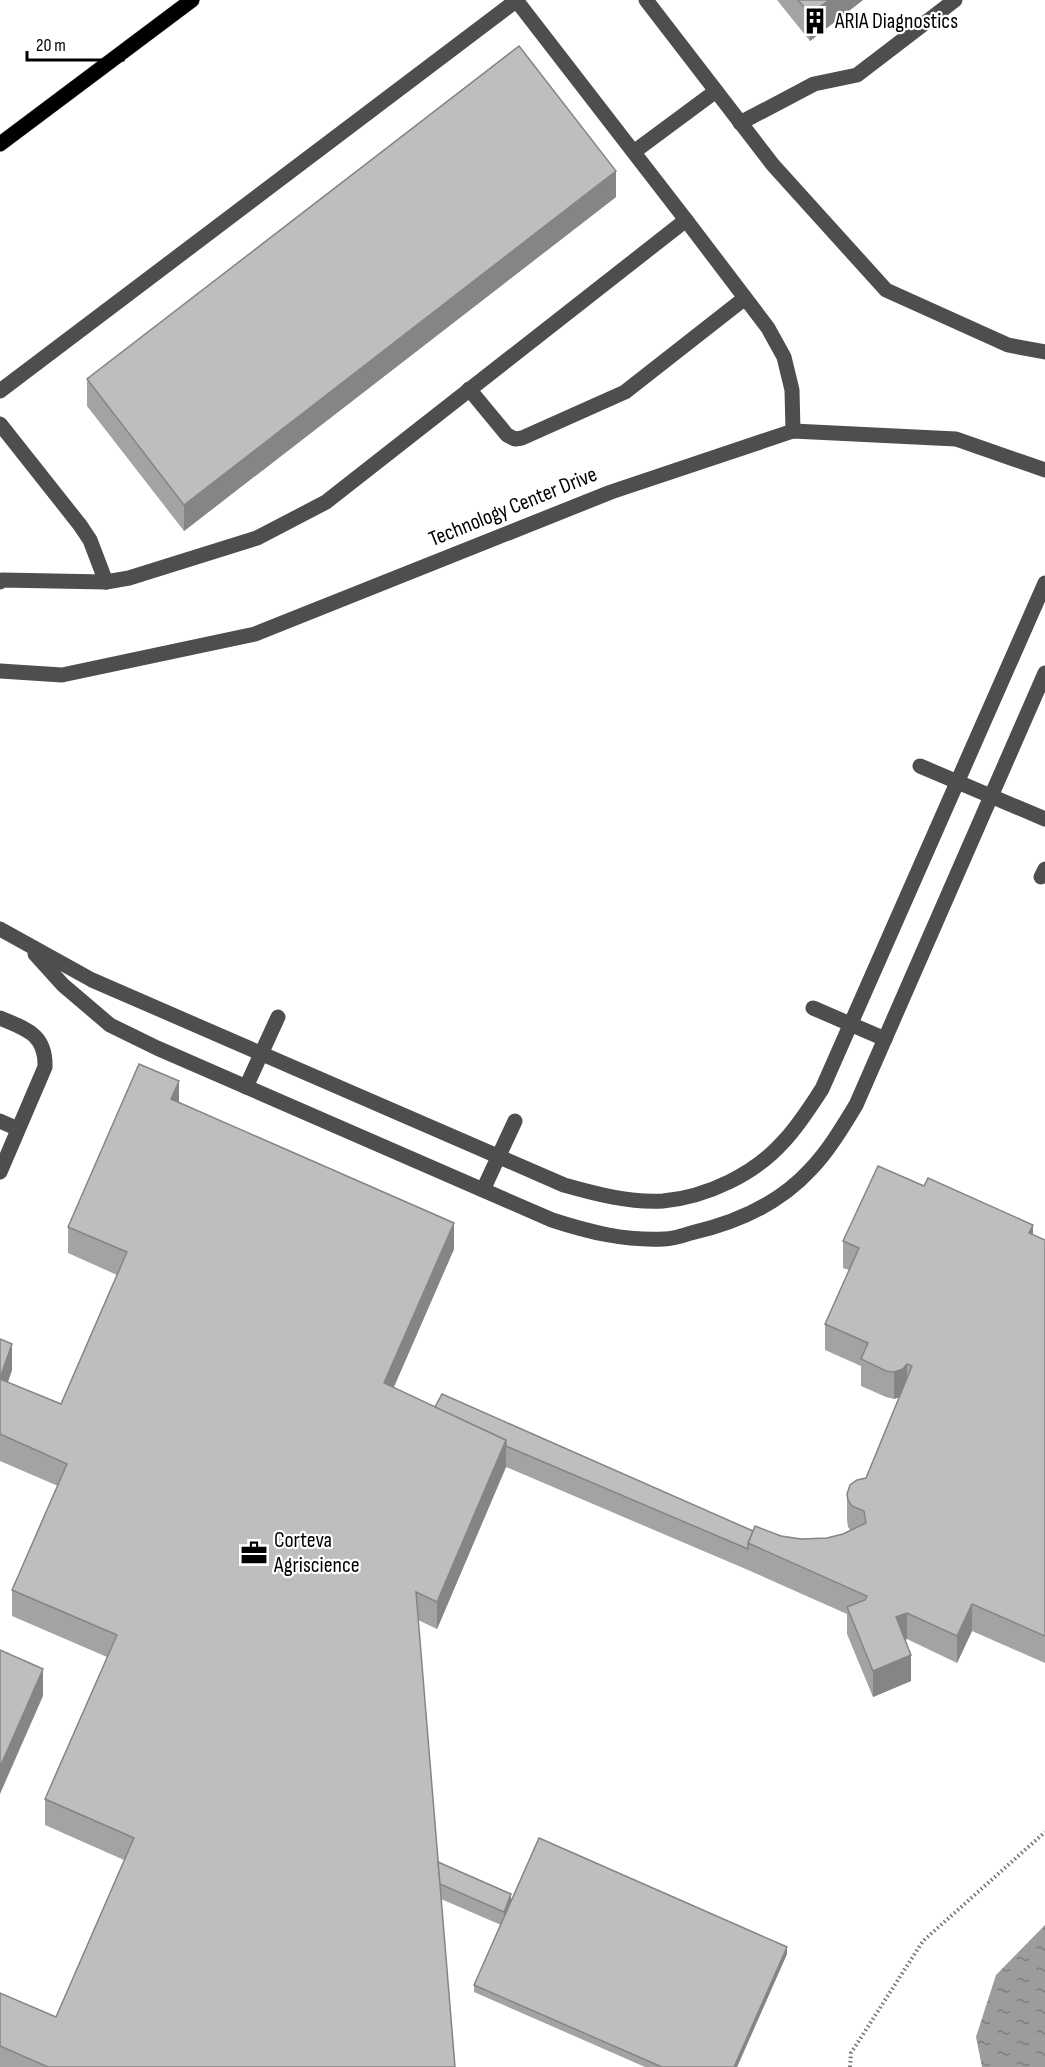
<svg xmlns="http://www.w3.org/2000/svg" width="1045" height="2067" font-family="'Sofia Sans Condensed',sans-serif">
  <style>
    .water { fill: url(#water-ripples) }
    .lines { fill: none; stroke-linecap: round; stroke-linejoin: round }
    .major-casing { stroke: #dbdbdb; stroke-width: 16 }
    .path { stroke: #707070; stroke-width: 4; stroke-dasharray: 1.5 3; stroke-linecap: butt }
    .minor { stroke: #4e4e4e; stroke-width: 15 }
    .major { stroke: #000; stroke-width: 15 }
    .wall { fill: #a3a3a3 }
    .shaded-wall { fill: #858585 }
    .building { fill: #bebebe; stroke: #858585; stroke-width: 1.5 }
    .labels { text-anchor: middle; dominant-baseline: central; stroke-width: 4.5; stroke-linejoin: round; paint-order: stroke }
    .poi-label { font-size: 22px; fill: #000; stroke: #fff; text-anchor: start }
    .street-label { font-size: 22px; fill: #000; stroke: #fff }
  </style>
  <defs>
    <pattern id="water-ripples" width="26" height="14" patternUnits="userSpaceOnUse" patternTransform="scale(1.5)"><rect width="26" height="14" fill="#9c9c9c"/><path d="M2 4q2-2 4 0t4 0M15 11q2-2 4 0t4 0" fill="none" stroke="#7d7d7d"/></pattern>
  </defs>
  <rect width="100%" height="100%" fill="#fff"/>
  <polygon class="water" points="1045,1925 1045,2067 982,2067 976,2037 996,1975"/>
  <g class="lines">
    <g class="major-casing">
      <polyline id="major" points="0,144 192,0"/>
    </g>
    <polyline class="path" points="850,2067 851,2053 923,1941 1045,1832"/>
    <g class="minor">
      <polyline points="516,0 686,220"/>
      <polyline points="646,0 773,165 886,290 1008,345 1045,352"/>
      <polyline points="740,123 814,84 857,75 955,0"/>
      <polyline points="635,151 716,91"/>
      <polyline points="469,389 507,435 515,439 522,438 625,392 745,298"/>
      <polyline points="0,391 517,0"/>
      <polyline points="0,424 80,525 90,540 106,582"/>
      <polyline points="0,582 2,580 106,582 129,578 257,538 326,502 686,220 768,328 784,357 792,390 793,431"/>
      <polyline points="0,671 62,675 255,634 611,492 793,431 956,439 1045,470"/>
      <polyline points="920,766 1045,819"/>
      <polyline points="1041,877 1045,869"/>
      <path d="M 0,929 L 92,980 L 564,1185 C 596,1194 630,1203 663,1201 C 707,1197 755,1174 784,1141 C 799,1125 810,1107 822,1089 L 1045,583"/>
      <path d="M 35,954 L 63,985 L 110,1025 L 157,1048 L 552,1220 C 589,1232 625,1241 664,1239 C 673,1239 682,1236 691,1233 C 736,1223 779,1204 811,1169 C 829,1150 842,1128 856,1105 L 1045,673"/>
      <polyline points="813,1008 885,1039"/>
      <path d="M 0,1018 C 26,1029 46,1034 45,1067 L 0,1172"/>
      <polyline points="246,1087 278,1017"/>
      <polyline points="0,1121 18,1129"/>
      <polyline points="483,1190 515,1121"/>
    </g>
    <use href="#major" class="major"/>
  </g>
  <g class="wall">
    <polygon points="777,0 863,0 810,41"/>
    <polygon points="616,197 184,531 87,406 87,379"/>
    <polygon points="179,1103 454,1249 393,1388 435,1407 753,1531 801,1539 827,1538 843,1534 850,1530 848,1527 847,1520 847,1494 866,1478 900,1397 894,1399 886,1397 861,1386 861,1366 825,1350 825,1324 849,1270 843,1268 843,1241 1033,1235 1045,1240 1045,1663 972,1631 957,1663 907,1639 905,1640 911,1681 873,1697 847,1634 847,1614 748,1570 506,1467 437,1629 418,1620 438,1862 511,1901 787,1954 737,2067 645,2067 474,1992 474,1985 501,1925 441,1899 455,2067 0,2067 0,1993 56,2017 124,1860 45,1825 45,1799 107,1657 12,1616 12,1590 58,1486 0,1461 0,1339 12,1370 8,1382 61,1404 117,1275 68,1253 68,1227"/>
  </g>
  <g class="shaded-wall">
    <polygon points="829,0 863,0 810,41 810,14"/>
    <polygon points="616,171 616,197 184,531 184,505"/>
    <polygon points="179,1081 179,1107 171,1099"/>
    <polygon points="454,1223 454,1249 384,1410 384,1383"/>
    <polygon points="1033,1225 1033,1251 1029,1233"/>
    <polygon points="12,1344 12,1370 0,1404 0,1378"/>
    <polygon points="907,1364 907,1390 903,1396 894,1399 894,1372"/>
    <polygon points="506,1440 506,1467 437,1629 437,1602"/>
    <polygon points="972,1604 972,1631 957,1663 957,1636"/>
    <polygon points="907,1613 907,1639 896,1644 896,1617"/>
    <polygon points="911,1655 911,1681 873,1697 873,1671"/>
    <polygon points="43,1669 43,1696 0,1794 0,1767"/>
    <polygon points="511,1894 511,1908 504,1926 504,1912"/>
    <polygon points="787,1947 787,1954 737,2067 734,2067"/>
  </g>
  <g class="building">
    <polygon points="798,0 829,0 810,14"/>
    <polygon points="519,46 616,171 184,505 87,379"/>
    <polygon points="139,1064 179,1081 171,1099 454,1223 384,1383 506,1440 437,1602 416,1592 455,2067 48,2067 0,2046 0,1993 56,2017 134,1838 45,1799 117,1635 12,1590 67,1464 0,1434 0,1379 61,1404 127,1252 68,1227"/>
    <polygon points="878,1166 924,1186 928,1178 1033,1225 1029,1233 1045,1240 1045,1636 972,1604 957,1636 907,1613 896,1617 911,1655 873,1671 847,1607 865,1600 867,1596 748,1543 755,1526 781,1536 801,1539 827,1538 843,1534 866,1523 864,1511 852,1506 848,1500 847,1494 850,1485 857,1480 866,1478 912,1366 907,1364 903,1369 894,1372 886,1371 861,1359 868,1343 825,1324 859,1248 843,1241"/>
    <polygon points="0,1339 12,1344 0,1378"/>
    <polygon points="442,1394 753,1531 748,1543 748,1549 506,1446 506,1440 435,1407"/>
    <polygon points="0,1650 43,1669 0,1767"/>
    <polygon points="539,1838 787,1947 734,2067 662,2067 474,1985"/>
    <polygon points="438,1862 511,1894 504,1912 440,1884"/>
  </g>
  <defs>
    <g id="building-bare" transform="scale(2.07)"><path d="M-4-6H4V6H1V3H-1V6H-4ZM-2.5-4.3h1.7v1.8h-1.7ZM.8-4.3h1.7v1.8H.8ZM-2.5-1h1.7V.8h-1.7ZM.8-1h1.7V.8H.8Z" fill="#000" stroke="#fff" stroke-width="2.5" paint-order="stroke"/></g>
    <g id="office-bare" transform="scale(2.07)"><path d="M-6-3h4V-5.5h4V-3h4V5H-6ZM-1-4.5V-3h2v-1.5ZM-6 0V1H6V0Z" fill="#000" stroke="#fff" stroke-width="2.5" paint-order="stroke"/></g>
  </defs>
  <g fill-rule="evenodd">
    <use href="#building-bare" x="815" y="21"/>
    <use href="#office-bare" x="254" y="1553"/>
  </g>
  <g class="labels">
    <g class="poi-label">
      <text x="835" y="21">ARIA Diagnostics</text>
      <text x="274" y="1540">Corteva<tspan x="274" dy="25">Agriscience</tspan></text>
    </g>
    <g class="street-label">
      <text transform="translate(513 507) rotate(-22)">Technology Center Drive</text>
    </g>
  </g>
  <path d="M27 51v9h96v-9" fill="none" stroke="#000000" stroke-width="3"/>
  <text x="36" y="51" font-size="18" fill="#000000" stroke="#ffffff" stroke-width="4.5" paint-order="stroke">20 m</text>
</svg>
